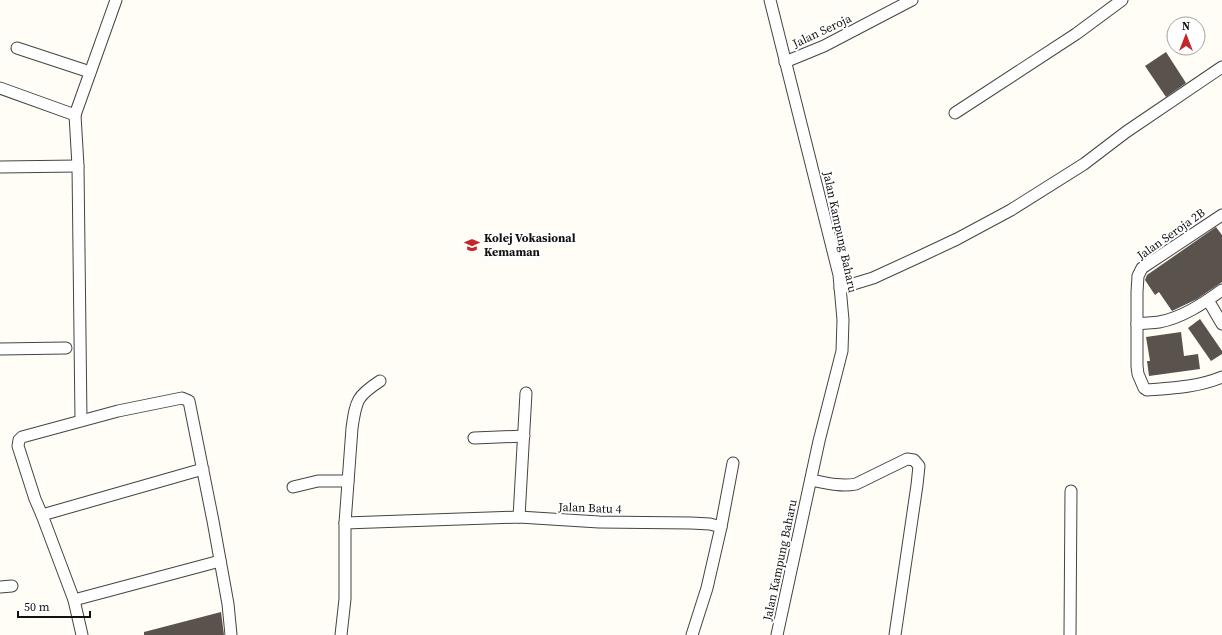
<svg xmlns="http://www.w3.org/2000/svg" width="1222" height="635" font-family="'Source Serif 4',serif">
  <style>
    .building { fill: #5a524d }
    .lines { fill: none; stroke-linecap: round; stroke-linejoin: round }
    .minor-casing { stroke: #444; stroke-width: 13 }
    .minor { stroke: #fff; stroke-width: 11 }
    .labels { text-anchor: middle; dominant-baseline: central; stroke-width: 4; stroke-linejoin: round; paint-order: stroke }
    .street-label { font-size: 12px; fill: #111; stroke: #fff }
    .poi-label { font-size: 12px; font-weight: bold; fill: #111; stroke: #fff; text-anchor: start }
  </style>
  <rect width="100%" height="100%" fill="#fffdf5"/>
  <g class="building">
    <polygon points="1166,52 1186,83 1166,97 1145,66"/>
    <polygon points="1216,227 1222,235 1222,282 1197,299 1172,311 1159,292 1155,295 1145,280 1147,275"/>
    <polygon points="1200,319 1222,351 1222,354 1211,361 1188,328"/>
    <polygon points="1181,332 1184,356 1198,354 1200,369 1149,376 1147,361 1150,361 1146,337"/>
    <polygon points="221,612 224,635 144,635 144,632"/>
  </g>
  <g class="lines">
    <g class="minor-casing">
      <g id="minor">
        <polyline points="770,0 839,275 843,320 842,351 819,441 777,635"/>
        <polyline points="17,48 90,72"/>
        <polyline points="785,62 824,46 912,0"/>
        <polyline points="0,88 75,115 116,0"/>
        <polyline points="955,113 1076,34 1122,0"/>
        <polyline points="75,115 78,166 81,420"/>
        <polyline points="0,167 78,166"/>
        <path d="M 1222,215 L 1142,268 L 1138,276 L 1137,292 L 1137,366 L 1138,374 L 1144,388 L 1147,390 C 1173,388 1198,387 1222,377"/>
        <polyline points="840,288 873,278 923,255 957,239 1011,210 1084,164 1126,132 1222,67"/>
        <polyline points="1208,300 1222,324"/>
        <path d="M 1137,324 C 1144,323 1152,323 1159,322 C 1182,318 1204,303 1222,290"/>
        <polyline points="0,349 66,348"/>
        <polyline points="474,438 524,436"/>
        <polyline points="203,469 42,515 35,499 18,446 19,440 22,437 118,411 182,398 189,401 213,521 228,604 231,635"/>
        <path d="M 811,480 C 826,483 841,487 856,484 L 907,459 L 914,460 L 919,466 L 917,485 L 895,635"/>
        <polyline points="293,487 318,481 348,481"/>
        <polyline points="42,515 74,600 82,635"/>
        <polyline points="519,517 526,393"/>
        <polyline points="345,523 519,517 599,522 691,523 710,524 721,527 707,588 692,635"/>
        <polyline points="721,527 733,463"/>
        <polyline points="0,587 12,586"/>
        <polyline points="74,600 220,561"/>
        <path d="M 341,635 L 345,599 L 345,523 L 352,428 C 356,400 357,396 380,381"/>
        <polyline points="1070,635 1071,491"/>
      </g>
    </g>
    <use href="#minor" class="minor"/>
  </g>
  <defs>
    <g id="university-bare" transform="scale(1.2)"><path d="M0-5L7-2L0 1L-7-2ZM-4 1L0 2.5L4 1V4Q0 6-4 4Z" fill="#c4262e" stroke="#fff" stroke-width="2.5" paint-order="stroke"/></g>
  </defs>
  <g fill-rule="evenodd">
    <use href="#university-bare" x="472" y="245"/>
  </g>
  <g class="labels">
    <g class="street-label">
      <text transform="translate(822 31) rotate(-25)">Jalan Seroja</text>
      <text transform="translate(840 232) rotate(78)">Jalan Kampung Baharu</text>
      <text transform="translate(1171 234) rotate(-35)">Jalan Seroja 2B</text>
      <text transform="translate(590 508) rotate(2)">Jalan Batu 4</text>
      <text transform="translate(780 560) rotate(-78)">Jalan Kampung Baharu</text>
    </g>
    <g class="poi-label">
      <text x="484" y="238">Kolej Vokasional<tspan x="484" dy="14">Kemaman</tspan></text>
    </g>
  </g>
  <g transform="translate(1186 36)"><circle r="19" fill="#ffffff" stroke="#a0a0a0"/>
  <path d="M0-3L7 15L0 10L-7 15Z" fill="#c4262e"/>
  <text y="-6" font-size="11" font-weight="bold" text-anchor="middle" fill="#111111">N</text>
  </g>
  <path d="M18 611v6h72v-6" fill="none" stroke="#111111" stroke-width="2"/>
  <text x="24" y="611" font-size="12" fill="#111111" stroke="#ffffff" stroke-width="3" paint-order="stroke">50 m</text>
</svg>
